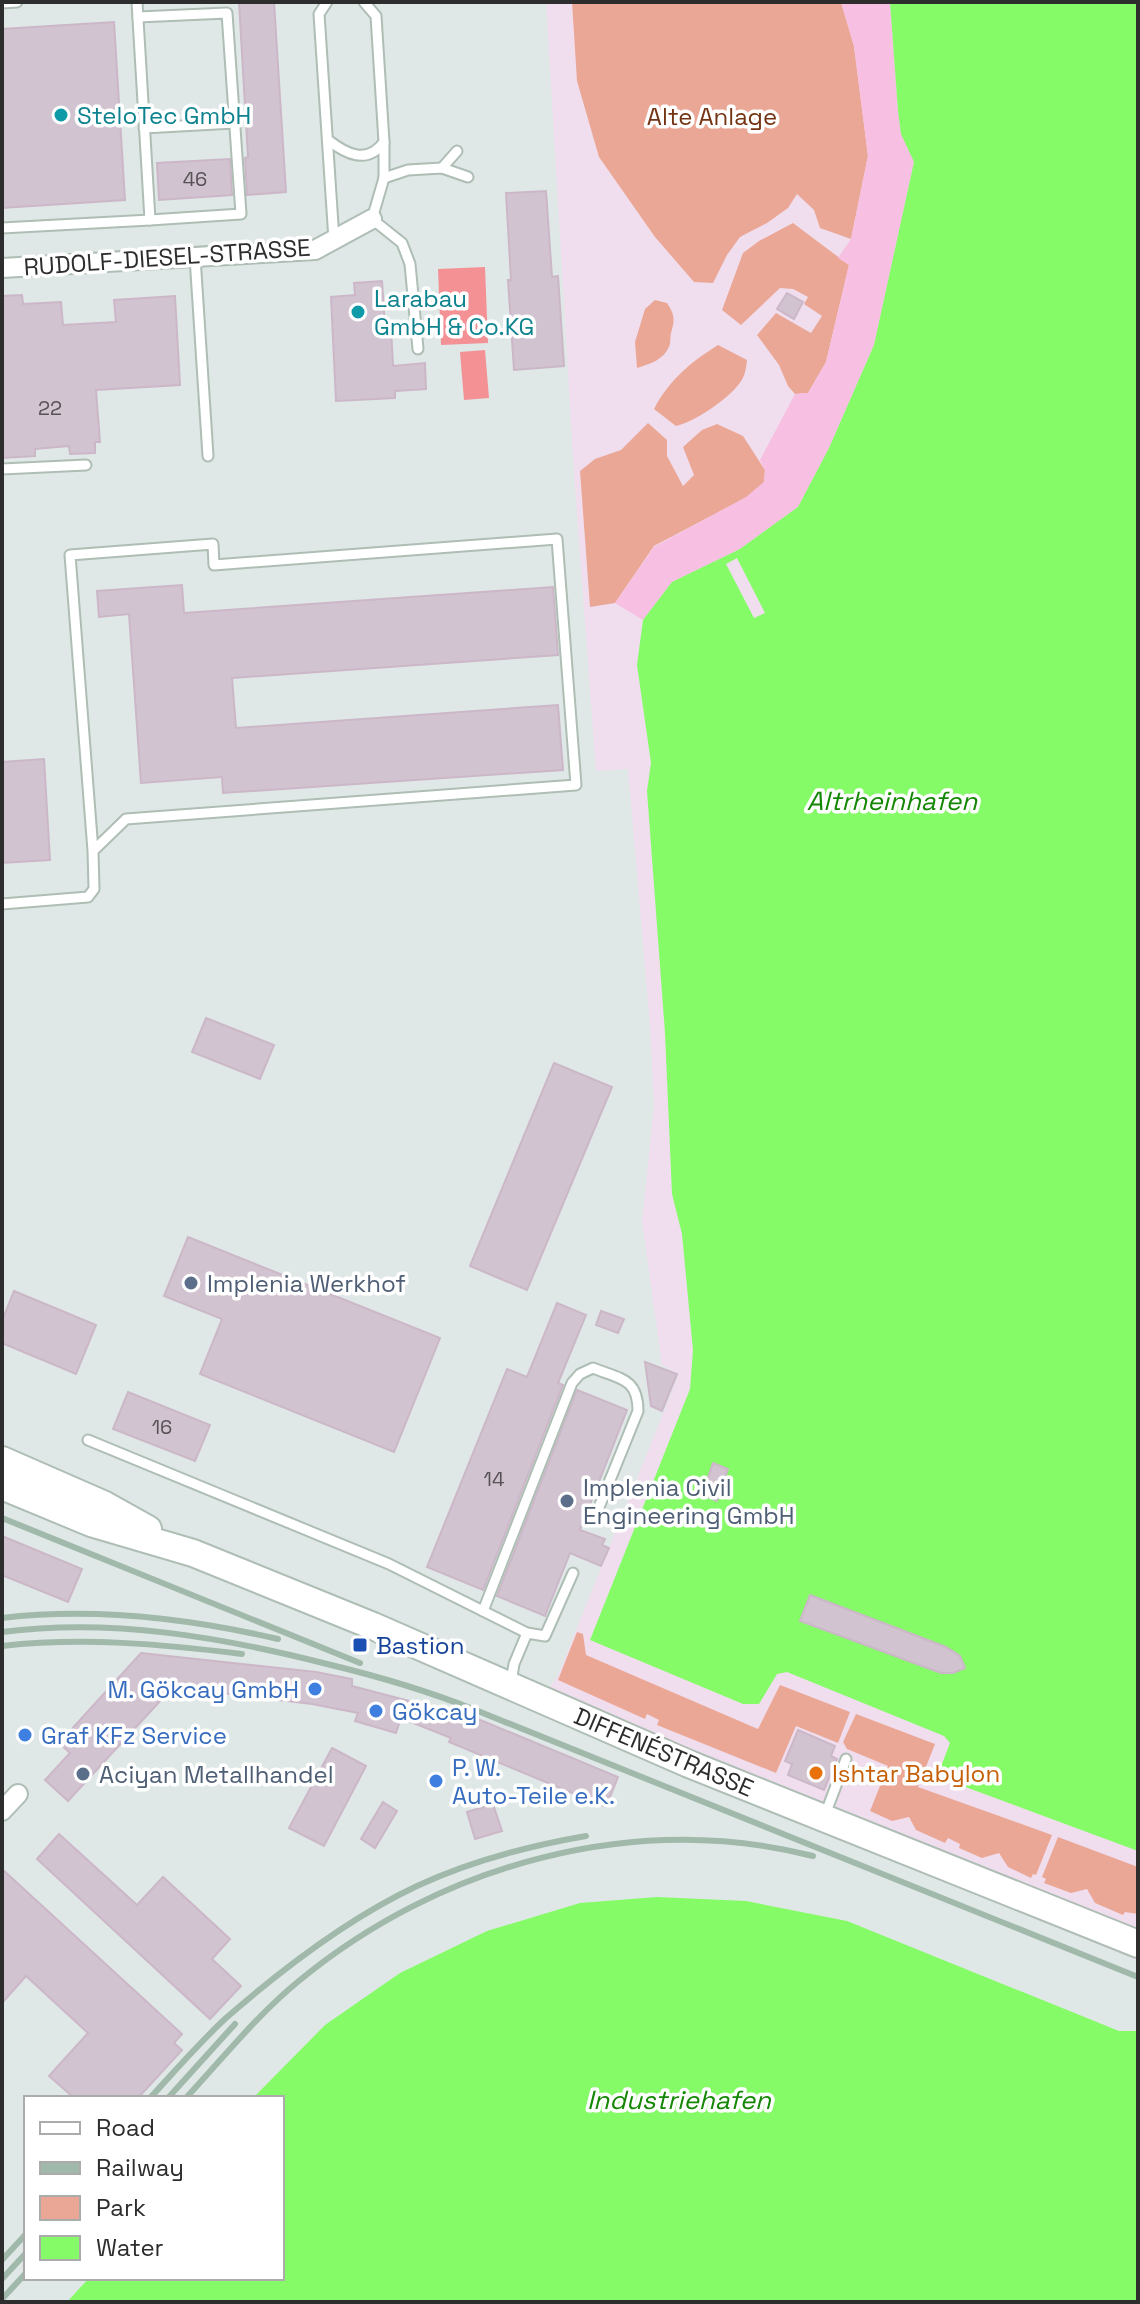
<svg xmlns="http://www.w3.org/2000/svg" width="1140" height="2304" font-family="'Space Grotesk',sans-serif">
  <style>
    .industrial { fill: #dfe8e6 }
    .green { fill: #eba796 }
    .sand { fill: #f7bfe1 }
    .pitch { fill: #f39195 }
    .water { fill: #85fb68 }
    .pier { fill: #f0deee }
    .building { fill: #d2c3d0; stroke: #ccb7c8; stroke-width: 2 }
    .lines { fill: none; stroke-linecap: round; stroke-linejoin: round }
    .service-casing { stroke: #aebeb4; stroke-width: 13 }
    .minor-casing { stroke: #aebeb4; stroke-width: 22 }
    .secondary-casing { stroke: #aebeb4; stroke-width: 30 }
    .service { stroke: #fff; stroke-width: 9 }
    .minor { stroke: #fff; stroke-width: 18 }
    .secondary { stroke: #fff; stroke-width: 26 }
    .rail { stroke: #a0b9aa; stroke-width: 6 }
    .culture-dot { fill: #0f9aa8; stroke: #fff; stroke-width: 3 }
    .service-dot { fill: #5c6f8a; stroke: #fff; stroke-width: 3 }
    .transit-dot { fill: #1a4fb4; stroke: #fff; stroke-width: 3 }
    .shop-dot { fill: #3f7fe0; stroke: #fff; stroke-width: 3 }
    .food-dot { fill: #e8710a; stroke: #fff; stroke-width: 3 }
    .labels { text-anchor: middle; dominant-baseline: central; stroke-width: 7; stroke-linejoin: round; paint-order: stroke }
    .number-label { font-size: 20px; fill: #565256 }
    .culture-label { font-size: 24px; fill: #0d838f; stroke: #fff; text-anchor: start }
    .park-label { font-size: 24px; fill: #743313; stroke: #fff }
    .street-label { font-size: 24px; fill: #2d2d2d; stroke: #fff }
    .service-label { font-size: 24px; fill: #4e5e75; stroke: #fff; text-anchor: start }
    .transit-label { font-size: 24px; fill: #164399; stroke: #fff; text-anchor: start }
    .shop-label { font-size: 24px; fill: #366cbe; stroke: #fff; text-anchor: start }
    .food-label { font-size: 24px; fill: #c56008; stroke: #fff; text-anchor: start }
    .water-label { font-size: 26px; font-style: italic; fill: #148704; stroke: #fff }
  </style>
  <rect width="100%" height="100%" fill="#f0deee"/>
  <polygon class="industrial" points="2,2 546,2 574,474 596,771 628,769 650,1026 654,1107 642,1221 662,1365 679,1374 557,1678 530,1711 1138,1961 1138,2031 1119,2031 846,1921 746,1901 325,2025 253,2098 26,2098 26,2278 89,2278 67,2302 2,2302"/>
  <g class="green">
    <polygon points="572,2 841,2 854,46 868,156 851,239 820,228 814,210 797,194 788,208 767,223 740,237 727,255 713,283 694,282 655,237 599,157 577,81"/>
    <polygon points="793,223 849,265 826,362 808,393 795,394 788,386 779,365 757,335 776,313 811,333 822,316 804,304 808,297 793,289 780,288 741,325 722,310 743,253 759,241"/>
    <path d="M 655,300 L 667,303 C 675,315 675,320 671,333 C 670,338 671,342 669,347 C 663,360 650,364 637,368 L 635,342 L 645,309 Z"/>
    <path d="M 718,345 L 747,360 C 746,369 745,377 739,384 C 727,400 694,422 676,426 L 654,409 C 669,380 691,362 718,345 Z"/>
    <polygon points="648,423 667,440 667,456 683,486 694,475 683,447 702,430 717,424 743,436 765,470 764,482 747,497 654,546 615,603 590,607 580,471 595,459 621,450"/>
    <polygon points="577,1632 583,1634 586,1655 758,1729 780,1685 850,1712 838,1743 796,1726 776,1773 657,1725 659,1720 647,1714 645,1719 558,1680"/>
    <polygon points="856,1714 935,1744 918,1787 1052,1835 1036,1875 1033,1874 1031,1878 1008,1867 999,1853 982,1858 959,1848 960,1844 948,1838 945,1843 916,1830 909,1817 892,1821 870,1811 888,1766 847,1749 843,1742"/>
    <polygon points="1058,1837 1138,1867 1138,1914 1125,1912 1123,1915 1095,1903 1087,1889 1071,1893 1044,1883 1046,1879 1042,1877"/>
  </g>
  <polygon class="sand" points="841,2 890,2 898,111 902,134 914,162 874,345 829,448 798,507 740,549 672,582 643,620 615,603 654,547 746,497 764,482 765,470 760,460 795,394 808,393 826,362 849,265 838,258 851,239 868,156 854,46"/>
  <g class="pitch">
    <polygon points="485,267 488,343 441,345 438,269"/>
    <polygon points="485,350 489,398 464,400 460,352"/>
  </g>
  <g class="water">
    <polygon points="890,2 1138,2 1138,1851 952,1782 940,1769 950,1743 944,1736 787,1672 777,1674 759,1704 743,1704 590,1640 690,1389 693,1350 682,1234 672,1194 665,1033 647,791 651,763 637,665 643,620 672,582 740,549 798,507 829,448 874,345 914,162 901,134 898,111"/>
    <polygon points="657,1897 746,1901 847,1921 1119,2031 1138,2031 1138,2302 67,2302 89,2278 282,2278 282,2098 253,2098 325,2025 400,1973 487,1931 580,1903"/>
  </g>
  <polygon class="pier" points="737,558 765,613 754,618 726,564"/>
  <g class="building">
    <polygon points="239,2 274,2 286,192 247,195 245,158 248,157"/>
    <polygon points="114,22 125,200 2,208 2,29"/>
    <polygon points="230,159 232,195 159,200 157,163"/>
    <polygon points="546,191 552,277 558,276 564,366 514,370 508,280 511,280 506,193"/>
    <polygon points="382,281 385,327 391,327 393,366 425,363 426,389 395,391 395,398 336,401 331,297 355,295 354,283"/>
    <polygon points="787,293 803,302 794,319 777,309"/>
    <polygon points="22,295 23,304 61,302 63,325 116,322 114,300 175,296 180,385 96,390 100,442 95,442 95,453 70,454 69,446 35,449 35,456 2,458 2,296"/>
    <polygon points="182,585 184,613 553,587 558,655 232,678 236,728 558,705 563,770 223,793 222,777 141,783 129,614 99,617 97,591"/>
    <polygon points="44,759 50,860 2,863 2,762"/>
    <polygon points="206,1018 274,1045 260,1079 192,1052"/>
    <polygon points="554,1063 612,1087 527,1290 470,1266"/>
    <polygon points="188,1237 440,1338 394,1452 200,1374 222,1319 164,1296"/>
    <polygon points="14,1291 96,1325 76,1374 2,1343 2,1321"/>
    <polygon points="557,1303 586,1315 558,1383 563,1385 483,1590 427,1567 507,1369 527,1377"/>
    <polygon points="601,1311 624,1319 618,1333 596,1325"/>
    <polygon points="645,1362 677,1374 662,1411 651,1406"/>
    <polygon points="577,1390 627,1410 580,1530 605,1539 602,1545 609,1548 601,1566 570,1553 545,1616 497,1596"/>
    <polygon points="128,1392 210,1425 195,1461 113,1429"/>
    <polygon points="713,1463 728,1469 717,1501 702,1495"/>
    <polygon points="2,1536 82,1569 68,1602 2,1575"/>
    <polygon points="810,1595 946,1647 960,1656 965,1668 953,1673 941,1673 800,1621"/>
    <polygon points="141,1653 316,1672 352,1679 352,1686 432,1707 452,1715 454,1709 618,1777 606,1807 449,1742 451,1738 401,1718 396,1733 355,1721 358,1713 312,1704 173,1687 68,1801 45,1780 70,1753 59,1743"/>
    <polygon points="798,1730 835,1746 831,1756 837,1759 824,1790 788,1775 792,1764 785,1761"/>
    <polygon points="332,1748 366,1766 324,1846 289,1828"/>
    <polygon points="383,1802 397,1811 375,1848 361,1839"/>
    <polygon points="493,1804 502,1831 475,1839 467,1812"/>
    <polygon points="59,1834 137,1905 163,1877 230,1939 212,1959 241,1986 210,2019 37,1859"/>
    <polygon points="2,1869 182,2034 174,2043 182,2050 138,2098 74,2098 49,2076 88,2033 26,1976 2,2003"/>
  </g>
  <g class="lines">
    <g class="service-casing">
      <g id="service">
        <polyline points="327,2 319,14 334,240"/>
        <polyline points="2,3 17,2"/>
        <polyline points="138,17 227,13 241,214 150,220"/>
        <polyline points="144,128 234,123"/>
        <path d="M 328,140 C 346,154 367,165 384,142 L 376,16 L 364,2"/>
        <polyline points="384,142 384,178 372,219 402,243 410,264 418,349"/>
        <polyline points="442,168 457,151"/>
        <polyline points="384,178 408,170 442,168 468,177"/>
        <polyline points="2,228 150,220 137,2"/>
        <polyline points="195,257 208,456"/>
        <polyline points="2,469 86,465"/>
        <polyline points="2,904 88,897 94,889 93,851 126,819 576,785 557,539 214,565 213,544 70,555 93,851"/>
        <polyline points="88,1440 389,1564 527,1633"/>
        <path d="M 483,1611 L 572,1383 L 580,1374 L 593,1368 C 620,1379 638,1378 638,1411 L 597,1512"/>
        <polyline points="511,1682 514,1664 527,1633 545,1636 573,1573"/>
        <polyline points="825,1815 846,1759"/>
      </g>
    </g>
    <g class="minor-casing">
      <g id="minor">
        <polyline points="2,268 315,250 372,219"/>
        <polyline points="2,1811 18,1794"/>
      </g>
    </g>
    <g class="secondary-casing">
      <g id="secondary">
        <polyline points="2,1460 105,1505 148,1529"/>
        <polyline points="2,1486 91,1523 193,1553 373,1626 689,1764 1138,1944"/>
      </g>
    </g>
    <use href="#service" class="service"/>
    <use href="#minor" class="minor"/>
    <use href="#secondary" class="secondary"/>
    <g class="rail">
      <polyline points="2,1518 360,1663"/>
      <path d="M 2,1618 C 95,1607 187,1618 278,1639"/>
      <path d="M 2,1632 C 112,1618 221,1637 327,1664 C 377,1676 425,1690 473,1709 L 1138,1977"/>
      <path d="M 2,1646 C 83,1637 162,1644 242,1654"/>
      <path d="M 150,2098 C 175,2071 199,2043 226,2018 C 281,1970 351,1917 417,1886 C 471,1861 528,1846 586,1836"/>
      <polyline points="168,2098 235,2024"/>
      <path d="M 186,2098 C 223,2058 258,2014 300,1980 C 441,1864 634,1811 813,1856"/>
      <polyline points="2,2260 26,2234"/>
      <polyline points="2,2279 26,2253"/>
      <polyline points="2,2299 26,2273"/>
    </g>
  </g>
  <g class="culture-dot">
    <circle cx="61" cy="115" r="8"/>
    <circle cx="358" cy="312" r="8"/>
  </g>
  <g class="service-dot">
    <circle cx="191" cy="1283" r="8"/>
    <circle cx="567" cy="1501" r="8"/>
    <circle cx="83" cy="1774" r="8"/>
  </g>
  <rect class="transit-dot" x="352" y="1637" width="16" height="16" rx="4"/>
  <g class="shop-dot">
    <circle cx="315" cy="1689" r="8"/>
    <circle cx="376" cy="1711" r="8"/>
    <circle cx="25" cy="1735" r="8"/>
    <circle cx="436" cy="1781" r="8"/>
  </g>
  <circle class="food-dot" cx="816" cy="1773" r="8"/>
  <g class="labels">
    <g class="number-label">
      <text x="195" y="179">46</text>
      <text x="50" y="408">22</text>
      <text x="162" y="1427">16</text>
      <text x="494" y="1479">14</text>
    </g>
    <g class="culture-label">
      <text x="77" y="115">SteloTec GmbH</text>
      <text x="374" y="298">Larabau<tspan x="374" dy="28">GmbH &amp; Co.KG</tspan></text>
    </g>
    <g class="park-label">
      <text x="712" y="116">Alte Anlage</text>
    </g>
    <g class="street-label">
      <text transform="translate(167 257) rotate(-4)">RUDOLF-DIESEL-STRASSE</text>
      <text transform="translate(664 1752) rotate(23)">DIFFENÉSTRASSE</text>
    </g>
    <g class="service-label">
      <text x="207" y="1283">Implenia Werkhof</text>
      <text x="583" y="1487">Implenia Civil<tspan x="583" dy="28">Engineering GmbH</tspan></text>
      <text x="99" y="1774">Aciyan Metallhandel</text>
    </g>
    <g class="transit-label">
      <text x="376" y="1645">Bastion</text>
    </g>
    <g class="shop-label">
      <text x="299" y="1689" text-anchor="end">M. Gökcay GmbH</text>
      <text x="392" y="1711">Gökcay</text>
      <text x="41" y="1735">Graf KFz Service</text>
      <text x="452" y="1767">P. W.<tspan x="452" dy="28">Auto-Teile e.K.</tspan></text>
    </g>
    <g class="food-label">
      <text x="832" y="1773">Ishtar Babylon</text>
    </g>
    <g class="water-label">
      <text x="892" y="801">Altrheinhafen</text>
      <text x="679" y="2100">Industriehafen</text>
    </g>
  </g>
  <rect width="1140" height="2304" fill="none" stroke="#2d2d2d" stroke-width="8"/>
  <rect x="24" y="2096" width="260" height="184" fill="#ffffff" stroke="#ababab" stroke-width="2"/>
  <rect x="40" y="2122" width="40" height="12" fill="#ffffff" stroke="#ababab" stroke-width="2"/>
  <text x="96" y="2136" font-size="24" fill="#2d2d2d">Road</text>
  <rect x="40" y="2162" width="40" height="12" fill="#a0b9aa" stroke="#ababab" stroke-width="2"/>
  <text x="96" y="2176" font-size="24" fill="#2d2d2d">Railway</text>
  <rect x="40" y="2196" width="40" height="24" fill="#eba796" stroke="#ababab" stroke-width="2"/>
  <text x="96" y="2216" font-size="24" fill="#2d2d2d">Park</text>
  <rect x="40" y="2236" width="40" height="24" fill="#85fb68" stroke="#ababab" stroke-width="2"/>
  <text x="96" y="2256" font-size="24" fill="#2d2d2d">Water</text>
</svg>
